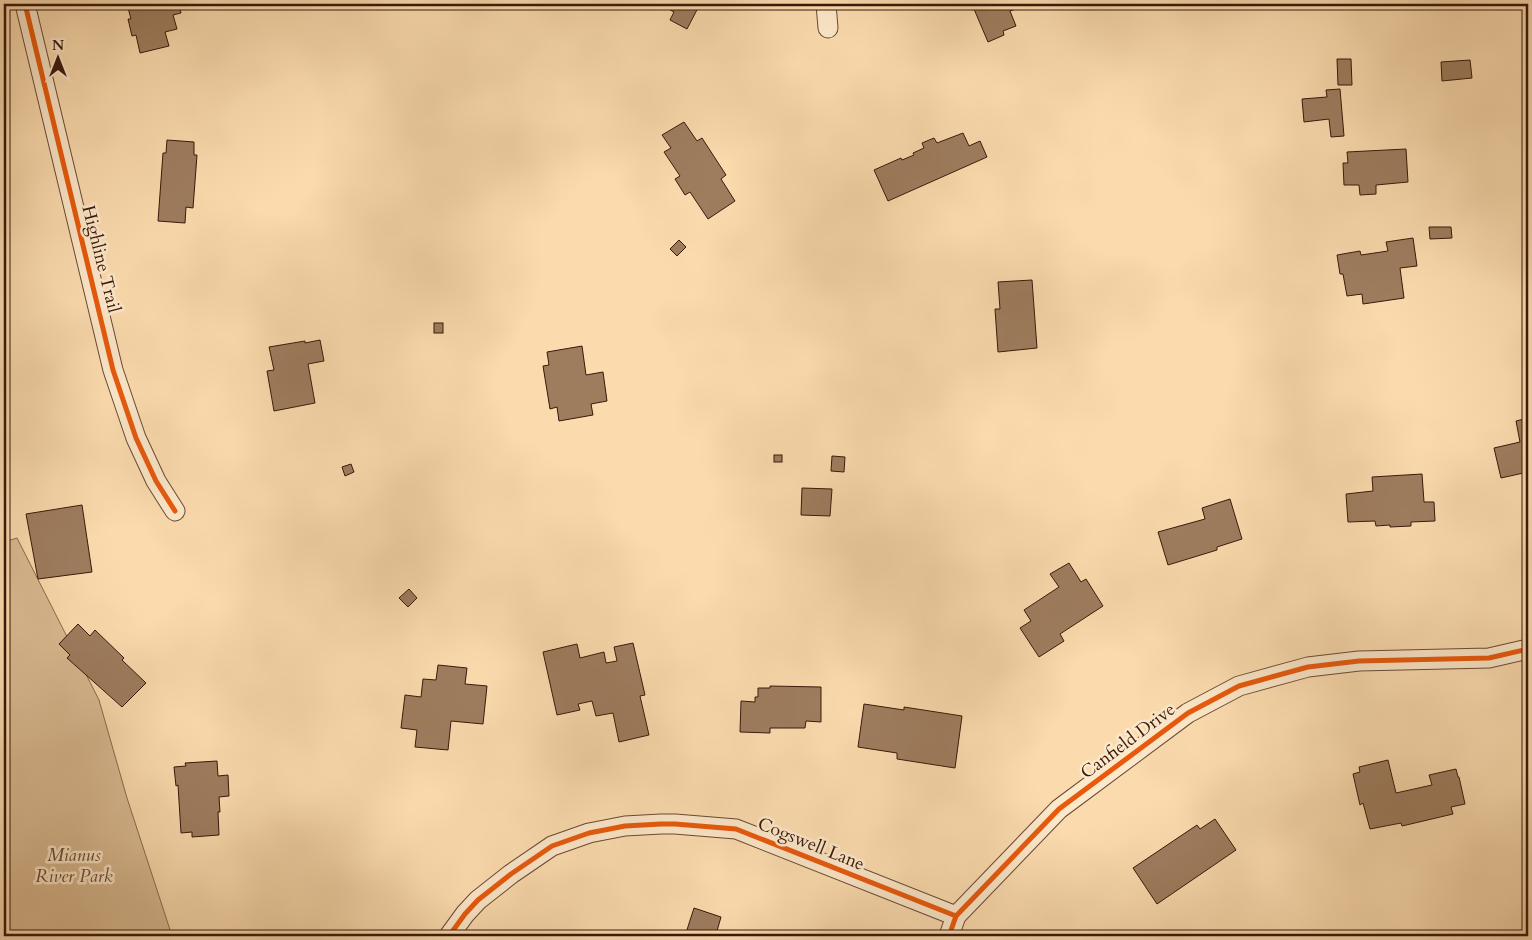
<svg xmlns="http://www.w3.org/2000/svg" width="1532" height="940" font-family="Cardo,serif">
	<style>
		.green { fill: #daba92; stroke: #8a694e }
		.building { fill: #9e7d5f; stroke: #39180a }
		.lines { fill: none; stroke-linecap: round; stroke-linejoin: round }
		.minor-casing { stroke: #6a4933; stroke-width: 21 }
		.minor { stroke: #fce8ca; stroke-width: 19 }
		.cycleway-casing { stroke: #fce8ca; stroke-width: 8 }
		.cycleway { stroke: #e8590c; stroke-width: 5 }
		.labels { text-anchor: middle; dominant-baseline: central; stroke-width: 5; stroke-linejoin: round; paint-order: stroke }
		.street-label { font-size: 18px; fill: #39180a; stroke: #fce8ca }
		.park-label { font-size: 18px; font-style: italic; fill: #694933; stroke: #fce8ca }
	</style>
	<rect width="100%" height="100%" fill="#fbdbae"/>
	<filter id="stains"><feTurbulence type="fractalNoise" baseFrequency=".004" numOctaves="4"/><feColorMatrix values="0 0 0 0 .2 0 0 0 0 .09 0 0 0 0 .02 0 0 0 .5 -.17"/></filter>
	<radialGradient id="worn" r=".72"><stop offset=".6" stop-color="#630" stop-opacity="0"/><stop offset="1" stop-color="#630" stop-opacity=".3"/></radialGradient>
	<g class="green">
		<path d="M17 538 99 700 127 798 172 936H4V542Z"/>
		<path d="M1528 932V936H1463Z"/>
	</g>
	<g class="building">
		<path d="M127 4H179L181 13 173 15 177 29 165 32 169 46 140 53 136 35 132 36 128 19H131Z"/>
		<path d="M662 4H700L687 29 670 20 674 12 661 5Z"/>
		<path d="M969 4H1016L1018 8 1010 11 1016 26 1003 31 1004 35 988 42 974 9 972 10Z"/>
		<path d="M1337 59H1351L1352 85H1338Z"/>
		<path d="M1470 60 1472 78 1442 81 1441 62Z"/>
		<path d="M1340 89 1344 136 1331 137 1329 119 1304 122 1302 99 1327 97 1326 90Z"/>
		<path d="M684 122 697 141 702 138 726 175 721 179 735 201 708 219 690 192 685 195 675 179 680 176 664 152 671 148 662 135Z"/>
		<path d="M963 133 969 146 980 141 987 157 888 201 874 170 901 158 902 160 914 155 913 153 924 148 922 143 934 138 937 143Z"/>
		<path d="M167 140 194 142V155H197L193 208 186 207 185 223 158 221 163 153H166Z"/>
		<path d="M1406 149 1408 182 1376 185V194L1360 195 1359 185H1344L1343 163H1348L1347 152Z"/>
		<path d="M1429 227H1451L1452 238 1430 239Z"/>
		<path d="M1413 238 1417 266 1400 268 1404 298 1363 304 1362 294 1347 296 1343 274H1340L1337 255 1360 251 1361 255 1388 251 1386 242Z"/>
		<path d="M679 240 686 247 677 256 670 249Z"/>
		<path d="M1032 280 1037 348 998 352 995 309H1000L998 282Z"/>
		<rect x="434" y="323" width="9" height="10"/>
		<path d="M320 340 324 361 308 364 315 403 274 411 267 371 274 370 269 347 305 341V343Z"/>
		<path d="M582 346 586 375 603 372 607 401 591 404 593 415 559 421 557 407 550 409 543 366 549 365 547 352Z"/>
		<path d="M1528 418V472L1501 478 1494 448 1520 442 1516 421Z"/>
		<rect x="774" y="455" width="8" height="7"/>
		<path d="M832 456 845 457 844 472 831 471Z"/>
		<path d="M351 464 354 472 345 476 342 467Z"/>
		<path d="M1422 474 1424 502H1434L1435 521 1411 522V526L1390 527V525L1376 526 1375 521 1348 522 1346 494 1373 491 1372 477Z"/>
		<path d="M802 488 832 489 830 516 801 515Z"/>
		<path d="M1230 499 1242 539 1217 547V550L1168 565 1158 532 1205 519 1202 508Z"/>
		<path d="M82 505 92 572 38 579 26 514Z"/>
		<path d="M1069 563 1081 582 1086 579 1103 606 1060 634 1064 641 1039 657 1020 628 1031 621 1024 610 1059 587 1050 574Z"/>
		<path d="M409 589 417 598 408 607 399 598Z"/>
		<path d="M78 624 90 636 95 630 124 658 122 660 146 683 122 707 67 658 70 655 59 644Z"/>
		<path d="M633 643 645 695 640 696 649 735 619 742 613 713 596 716 592 701 578 704 580 710 557 715 543 652 577 644 580 658 604 652 606 663 617 661 614 647Z"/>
		<path d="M438 665 467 668 465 684 487 686 483 724 451 721 448 750 415 747 417 730 401 728 405 695 421 697 423 679 436 680Z"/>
		<path d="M770 686 821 687V722L806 721 805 728H770V733L740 732 741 701 755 702V697H758V688H770Z"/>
		<path d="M864 704 904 710V707L962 716 955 768 897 759V753L858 747Z"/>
		<path d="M1388 760 1396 793 1432 785 1429 775 1456 769 1458 777H1459L1465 804 1451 807 1453 814 1402 826 1401 823 1370 829 1363 803 1360 805 1353 774 1360 772 1359 767Z"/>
		<path d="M217 761 218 776 228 775 229 796 219 797 220 812H218L219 835 192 837V832L181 833 178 785 176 786 174 767 186 766 185 763Z"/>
		<path d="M1215 819 1236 850 1157 904 1133 868 1197 825 1200 829Z"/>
		<path d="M694 908 721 917 717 931 732 936H685Z"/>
		<path d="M245 933V936H215V935Z"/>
	</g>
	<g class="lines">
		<g class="minor-casing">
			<g id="minor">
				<path d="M25 4 113 370 136 438 156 481 175 511"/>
				<path d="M826 4 828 28"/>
				<path d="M449 936 465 914 478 900 511 874 552 846 589 833 625 826 661 824H675L736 829 956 916"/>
				<path d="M949 936 956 916 1059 809 1188 713 1239 686 1308 667 1359 661 1489 658 1528 649"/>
			</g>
		</g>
		<use href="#minor" class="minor"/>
		<g class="cycleway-casing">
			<g id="cycleway">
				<path d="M25 4 113 370 136 438 156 481 175 511"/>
				<path d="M449 936 465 914 478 900 511 874 552 846 589 833 625 826 661 824H675L736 829 956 916"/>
				<path d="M949 936 956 916 1059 809 1188 713 1239 686 1308 667 1359 661 1489 658 1528 649"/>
			</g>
		</g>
		<use href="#cycleway" class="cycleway"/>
	</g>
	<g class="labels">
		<g class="street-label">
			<text transform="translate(101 259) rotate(76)">Highline Trail</text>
			<text transform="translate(1128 741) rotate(-37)">Canfield Drive</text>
			<text transform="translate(811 844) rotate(22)">Cogswell Lane</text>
		</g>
		<g class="park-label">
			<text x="74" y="855">Mianus<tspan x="74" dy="21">River Park</tspan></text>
		</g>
	</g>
	<rect width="1532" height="940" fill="none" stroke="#fbdbae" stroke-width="20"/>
	<rect x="5" y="5" width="1522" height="930" fill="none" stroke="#39180a" stroke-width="2.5"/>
	<rect x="10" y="10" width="1512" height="920" fill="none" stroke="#39180a"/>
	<g transform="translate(58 58)" stroke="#fce8ca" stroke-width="4" paint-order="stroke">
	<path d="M0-4L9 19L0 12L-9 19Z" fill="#39180a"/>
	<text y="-8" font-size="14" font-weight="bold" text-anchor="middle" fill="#39180a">N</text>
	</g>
	<rect width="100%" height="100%" filter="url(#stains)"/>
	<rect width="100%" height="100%" fill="url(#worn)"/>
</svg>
